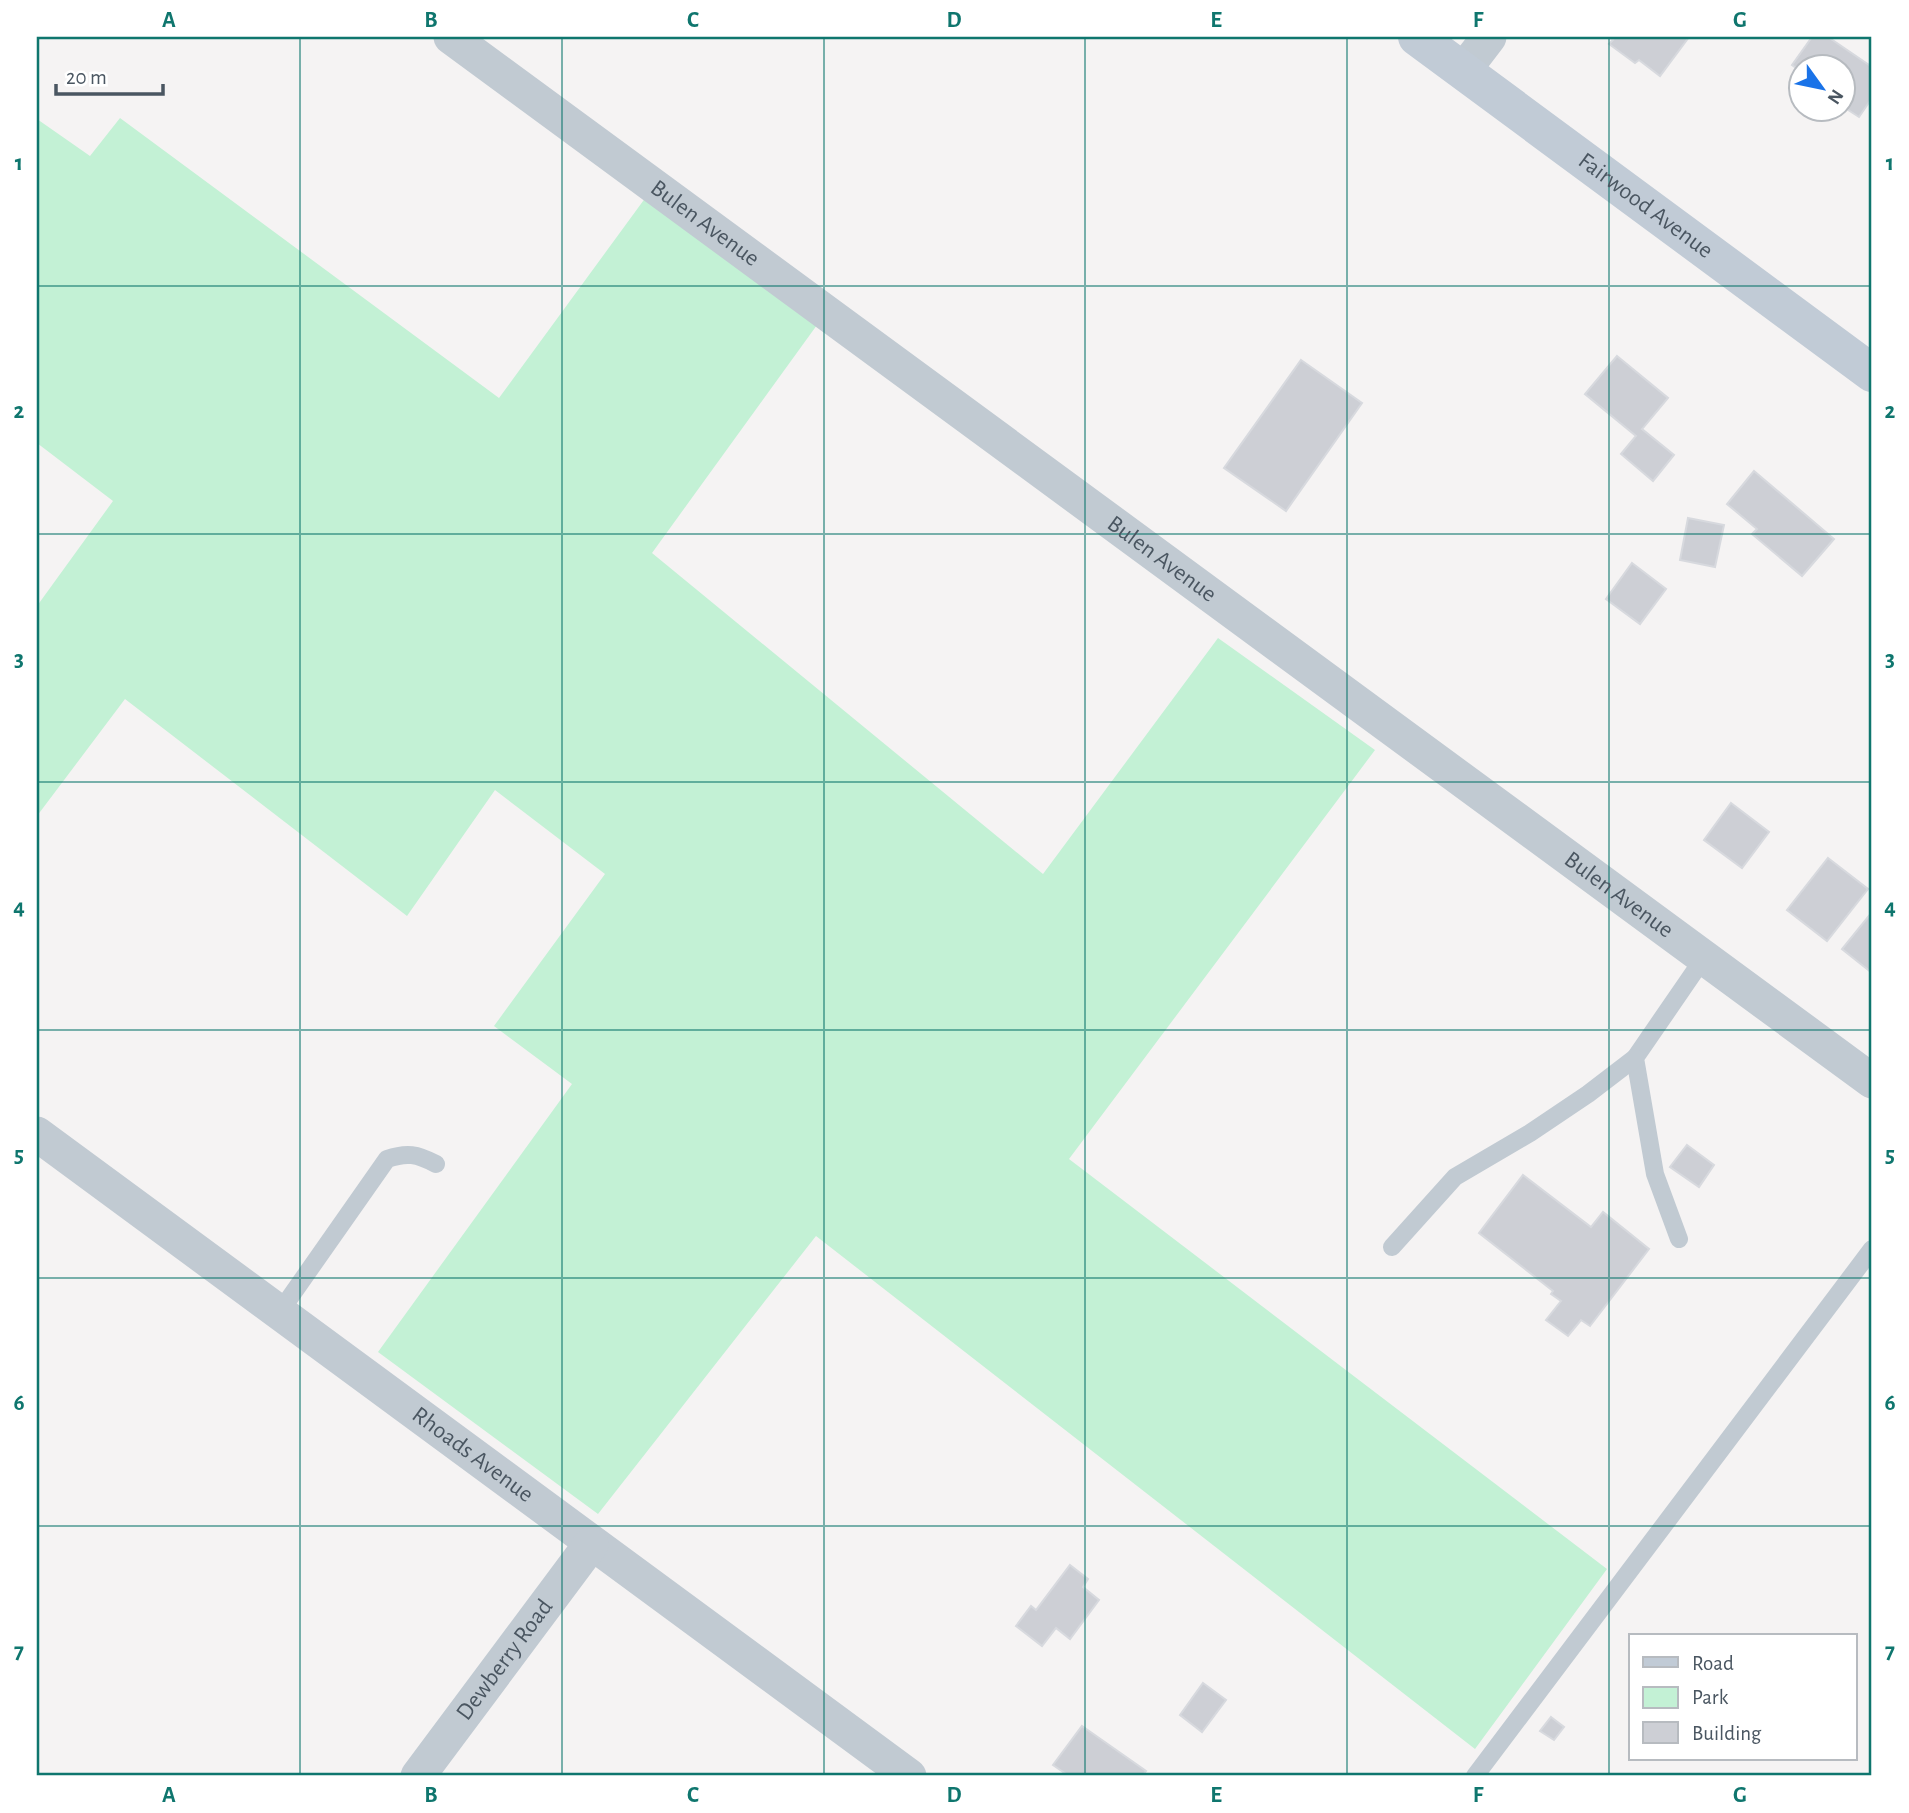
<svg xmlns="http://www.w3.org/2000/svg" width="1909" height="1813" font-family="'Alegreya Sans',sans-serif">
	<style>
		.green { fill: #c3f1d5 }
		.building { fill: #cdcfd5; stroke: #d7d9de; stroke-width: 2 }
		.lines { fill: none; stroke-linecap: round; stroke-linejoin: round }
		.lane { stroke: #c1cad2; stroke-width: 18 }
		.street { stroke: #c1cad2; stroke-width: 35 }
		.secondary { stroke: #c1cbd6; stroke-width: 38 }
		.grid { fill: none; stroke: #0f766e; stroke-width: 2; stroke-opacity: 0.55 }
		.labels { text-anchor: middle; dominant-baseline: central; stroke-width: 5; stroke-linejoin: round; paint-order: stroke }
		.street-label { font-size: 24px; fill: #4a5661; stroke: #fff }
		.neatline { fill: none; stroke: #0f766e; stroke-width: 2.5 }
		.grid-label { font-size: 23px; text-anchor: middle; font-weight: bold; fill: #0f766e }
	</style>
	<rect width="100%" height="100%" fill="#f5f3f3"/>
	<path class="green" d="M120 118 499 398 646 197 817 325 652 553 1043 874 1218 638 1375 750 1069 1159 1607 1569 1475 1749 816 1236 598 1514 378 1352 572 1084 494 1026 605 874 495 790 407 916 125 699 37 816V606L113 501 37 443V119L90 156Z"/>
	<g class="building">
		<path d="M1608 37H1689L1660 76 1639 60 1635 63 1609 44 1613 40Z"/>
		<path d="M1812 37H1828L1872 67V98L1859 117 1842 106V66H1800V71L1792 65Z"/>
		<path d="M1617 356 1668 398 1642 429 1674 455 1653 481 1621 454 1636 436 1585 394Z"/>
		<path d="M1301 360 1362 403 1286 511 1224 468Z"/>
		<path d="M1754 471 1834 539 1802 576 1752 534 1757 529 1727 504Z"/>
		<path d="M1688 518 1724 525 1715 567 1680 560Z"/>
		<path d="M1632 563 1666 589 1640 624 1606 599Z"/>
		<path d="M1731 803 1769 832 1742 868 1704 840Z"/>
		<path d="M1828 858 1868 889 1827 941 1787 910Z"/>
		<path d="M1872 912V973L1842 949Z"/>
		<path d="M1687 1145 1714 1165 1699 1187 1670 1167Z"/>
		<path d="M1523 1175 1591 1227 1603 1212 1649 1249 1590 1326 1581 1320 1568 1336 1546 1320 1561 1301 1551 1294 1553 1291 1479 1233Z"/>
		<path d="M1070 1565 1088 1579 1083 1587 1099 1600 1070 1639 1056 1628 1042 1646 1016 1626 1031 1606 1036 1610Z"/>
		<path d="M1203 1683 1226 1700 1202 1732 1180 1715Z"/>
		<path d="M1551 1717 1564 1727 1554 1740 1540 1731Z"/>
		<path d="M1082 1726 1146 1771 1142 1776H1069L1053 1765Z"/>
	</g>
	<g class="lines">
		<g class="lane">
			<path d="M1679 1239 1655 1174 1635 1058 1703 959"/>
			<path d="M1392 1247 1455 1177 1530 1133 1588 1094 1635 1058"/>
			<path d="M279 1313 387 1159C407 1152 417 1154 436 1164"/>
			<path d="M1475 1776 1872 1249"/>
		</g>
		<g class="street">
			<path id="s1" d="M451 37 1872 1081"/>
			<path d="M1463 71 1489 37"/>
			<path id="s2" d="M37 1134 909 1776"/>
			<path id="s3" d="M418 1776 591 1544"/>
		</g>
		<path class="secondary" id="s4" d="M1417 37 1872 373"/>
	</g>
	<path class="grid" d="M300 37V1776M562 37V1776M824 37V1776M1085 37V1776M1347 37V1776M1609 37V1776M37 286H1872M37 534H1872M37 782H1872M37 1030H1872M37 1278H1872M37 1526H1872"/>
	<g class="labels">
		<g class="street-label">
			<text stroke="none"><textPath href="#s4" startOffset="284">Fairwood Avenue</textPath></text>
			<text stroke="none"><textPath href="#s1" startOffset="315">Bulen Avenue</textPath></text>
			<text stroke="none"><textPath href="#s1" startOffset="882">Bulen Avenue</textPath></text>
			<text stroke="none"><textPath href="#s1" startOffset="1449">Bulen Avenue</textPath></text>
			<text stroke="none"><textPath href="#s2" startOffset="541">Rhoads Avenue</textPath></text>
			<text stroke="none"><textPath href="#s3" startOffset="145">Dewberry Road</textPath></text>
		</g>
	</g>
	<rect width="1909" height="1813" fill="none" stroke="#ffffff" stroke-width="77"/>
	<rect x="1629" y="1634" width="228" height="126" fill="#ffffff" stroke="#b7bbc0" stroke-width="2"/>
	<rect x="1643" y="1657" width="35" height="10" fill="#c1cbd6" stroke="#b7bbc0" stroke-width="2"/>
	<text x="1692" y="1670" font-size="21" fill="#4a5661">Road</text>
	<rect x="1643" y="1687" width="35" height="21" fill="#c3f1d5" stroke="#b7bbc0" stroke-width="2"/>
	<text x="1692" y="1704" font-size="21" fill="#4a5661">Park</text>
	<rect x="1643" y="1722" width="35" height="21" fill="#cdcfd5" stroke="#b7bbc0" stroke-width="2"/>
	<text x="1692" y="1740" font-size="21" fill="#4a5661">Building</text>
	<g transform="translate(1822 88) rotate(123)"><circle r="33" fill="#ffffff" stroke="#b7bbc0" stroke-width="2"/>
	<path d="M0-5L12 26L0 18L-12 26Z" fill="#1a73e8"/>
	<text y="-10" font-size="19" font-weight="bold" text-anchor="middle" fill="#4a5661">N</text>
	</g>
	<path d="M56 84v10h107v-10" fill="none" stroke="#4a5661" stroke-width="3.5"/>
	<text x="66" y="84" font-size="21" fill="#4a5661" stroke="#ffffff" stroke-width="5" paint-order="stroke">20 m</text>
	<rect x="38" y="38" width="1832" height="1736" class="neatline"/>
	<g class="grid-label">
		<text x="169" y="27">A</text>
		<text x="431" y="27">B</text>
		<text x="693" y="27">C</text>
		<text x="954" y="27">D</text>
		<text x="1216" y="27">E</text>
		<text x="1478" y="27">F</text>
		<text x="1740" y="27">G</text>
		<text x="19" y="170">1</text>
		<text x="1890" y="170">1</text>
		<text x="19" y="418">2</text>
		<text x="1890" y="418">2</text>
		<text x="19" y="666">3</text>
		<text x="1890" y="666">3</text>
		<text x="19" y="914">4</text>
		<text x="1890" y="914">4</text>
		<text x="19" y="1162">5</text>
		<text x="1890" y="1162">5</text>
		<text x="19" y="1410">6</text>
		<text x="1890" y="1410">6</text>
		<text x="19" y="1658">7</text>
		<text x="1890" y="1658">7</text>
		<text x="169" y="1802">A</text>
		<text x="431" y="1802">B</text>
		<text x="693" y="1802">C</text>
		<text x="954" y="1802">D</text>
		<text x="1216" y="1802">E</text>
		<text x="1478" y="1802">F</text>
		<text x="1740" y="1802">G</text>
	</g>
</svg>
